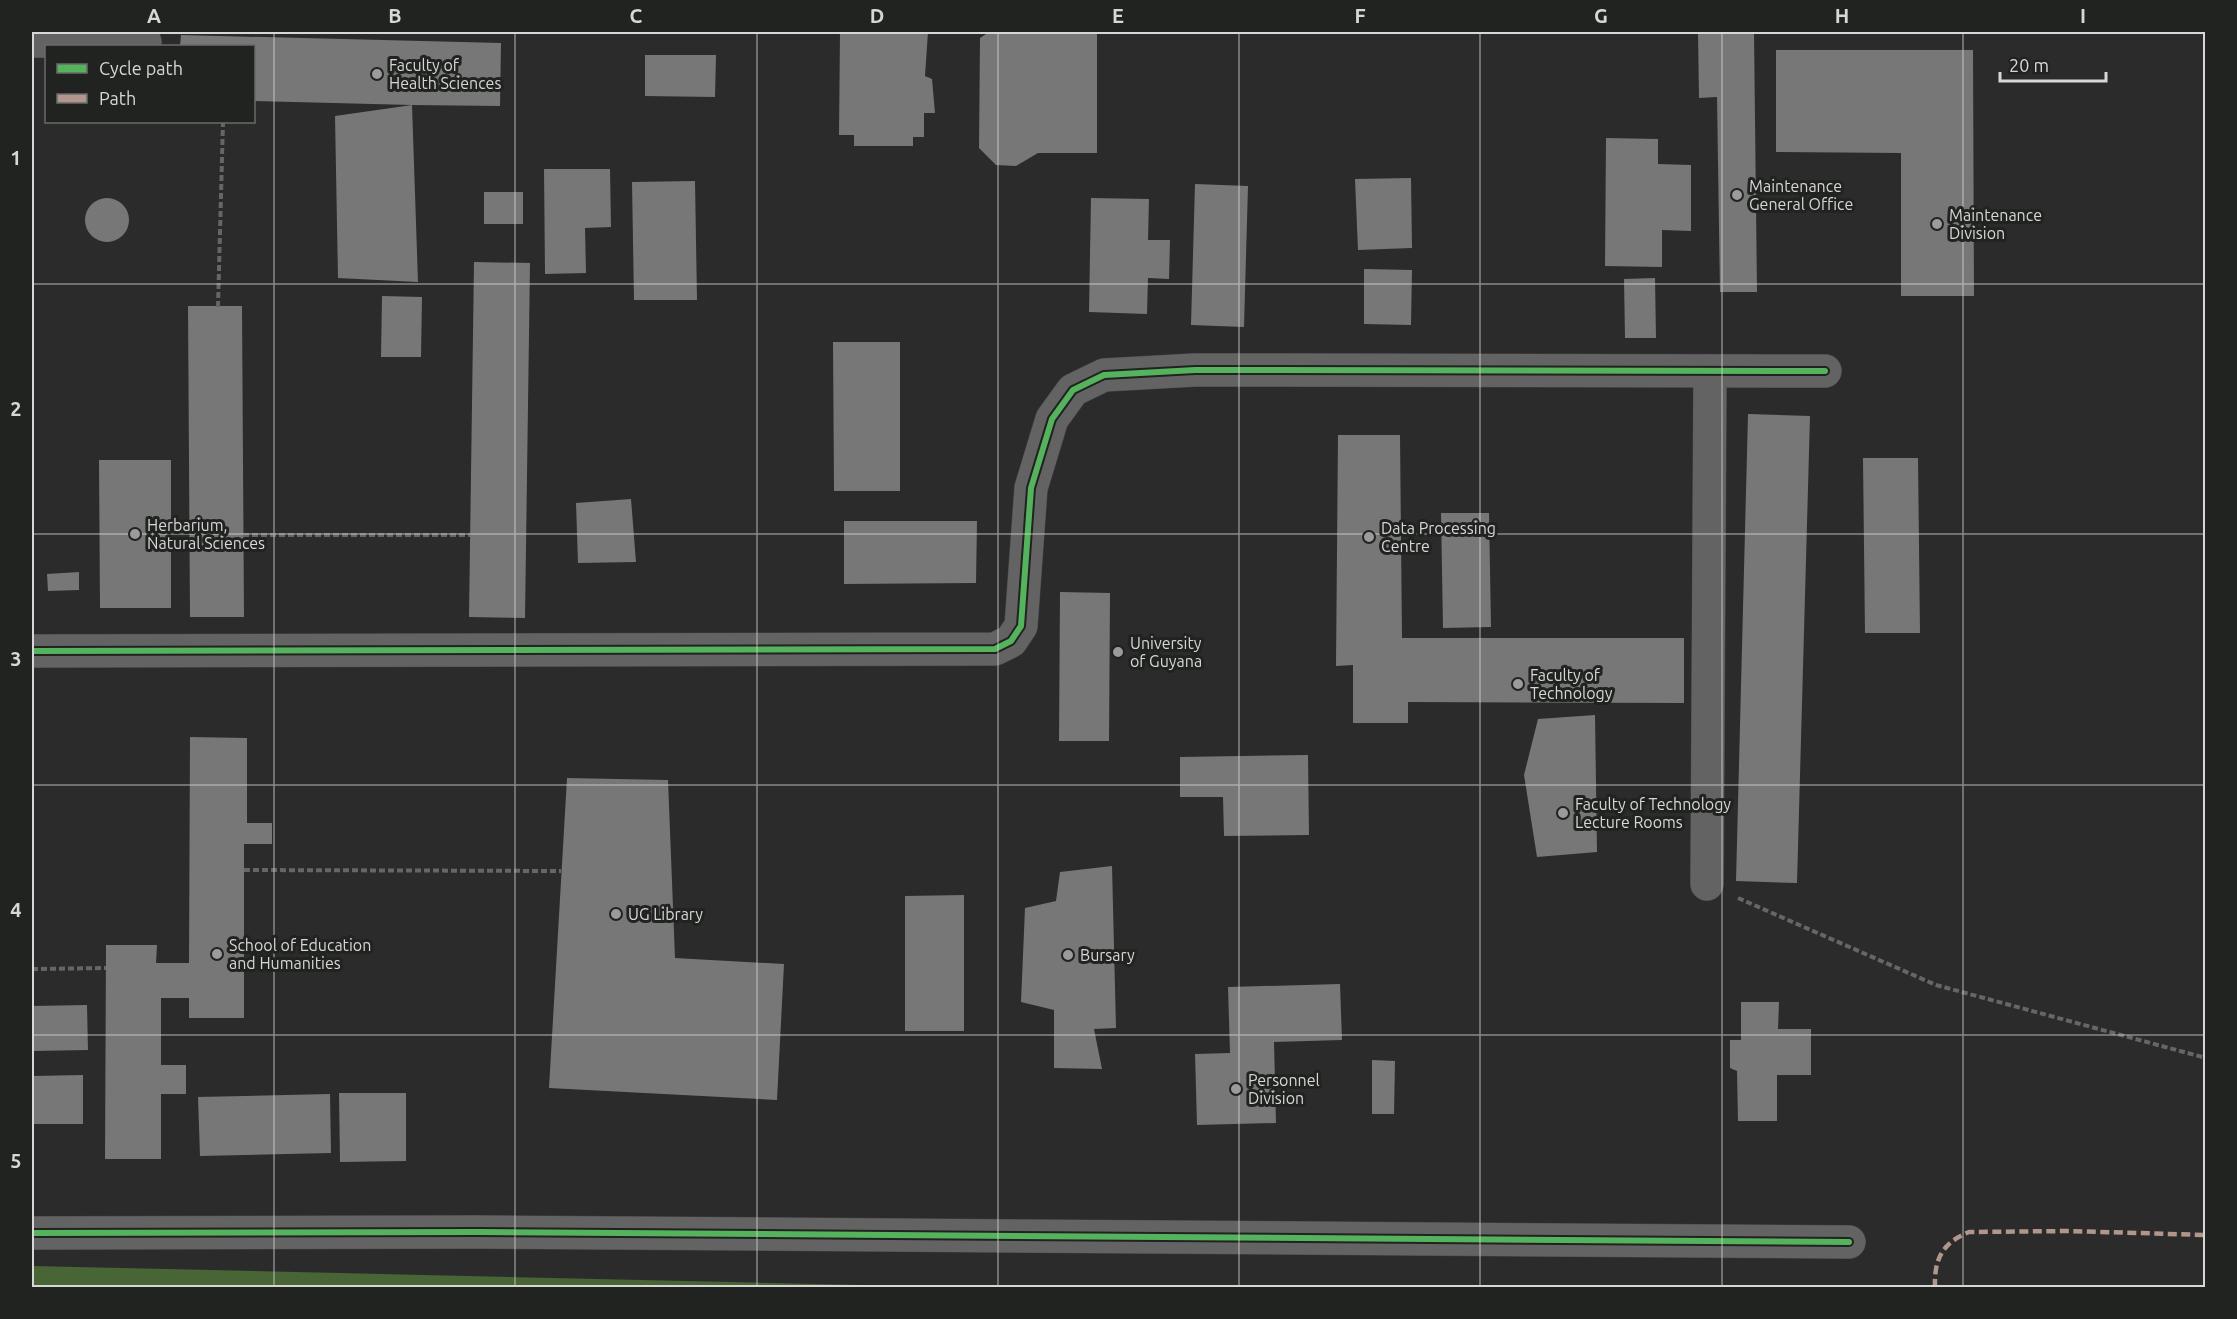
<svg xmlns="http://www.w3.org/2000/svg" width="2237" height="1319" font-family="Ubuntu,sans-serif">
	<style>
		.forest { fill: #476535 }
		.building { fill: #767776 }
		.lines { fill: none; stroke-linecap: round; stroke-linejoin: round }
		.minor-casing { stroke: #464746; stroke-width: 34 }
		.path { stroke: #666; stroke-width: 4; stroke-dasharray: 6 3; stroke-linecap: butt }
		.minor { stroke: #636363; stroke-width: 33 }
		.quiet { stroke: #b2968c; stroke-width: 4.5; stroke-dasharray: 9 4.5; stroke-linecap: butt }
		.cycleway-casing { stroke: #212320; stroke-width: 10 }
		.cycleway { stroke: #56b35d; stroke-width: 6 }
		.grid { fill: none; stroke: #d6d7d6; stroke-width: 1.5; stroke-opacity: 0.55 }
		.poi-dot { fill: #9a9b9a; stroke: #212320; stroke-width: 2 }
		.labels { text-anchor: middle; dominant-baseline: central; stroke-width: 6; stroke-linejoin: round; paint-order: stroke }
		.poi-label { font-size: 16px; fill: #d6d7d6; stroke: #212320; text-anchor: start }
		.neatline { fill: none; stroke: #d6d7d6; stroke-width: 2 }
		.grid-label { font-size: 20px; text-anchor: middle; font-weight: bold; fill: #d6d7d6 }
	</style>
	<rect width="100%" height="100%" fill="#2b2b2b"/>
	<path class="forest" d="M32 1266 950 1287 32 1288Z"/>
	<g class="building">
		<path d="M840 32H928L925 76 932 79 935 113H924V137H913V146H854V135H839Z"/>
		<path d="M989 32H1097V153H1038L1016 166 996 165 979 148 980 38Z"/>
		<path d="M1698 32H1754L1757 292H1720L1717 97 1699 98Z"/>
		<path d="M181 35 501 43 500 106 412 105 418 282 338 278 335 116 412 105 254 101V46H180Z"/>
		<path d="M1776 50H1973L1974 296H1901V153L1776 152Z"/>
		<path d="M645 55H716L715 97 645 96Z"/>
		<path d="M1606 138 1658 139V164L1691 165V231L1662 230V267L1605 266Z"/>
		<path d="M544 169H610L611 227 585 228 586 273 545 274Z"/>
		<path d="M1411 178 1412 248 1358 250 1355 179Z"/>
		<path d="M695 181 697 300H634L632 182Z"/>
		<path d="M1195 184 1248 186 1244 327 1191 325Z"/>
		<rect x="484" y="192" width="39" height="32"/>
		<path d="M1091 198 1149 199 1148 240H1170L1169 279 1148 278 1147 314 1089 312Z"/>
		<circle cx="107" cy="220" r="22"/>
		<path d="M474 262 530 263 525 618 469 617Z"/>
		<path d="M1364 269 1412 270 1411 325 1364 324Z"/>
		<path d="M1655 278 1656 338H1625L1624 279Z"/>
		<path d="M382 296 422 297 421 357H381Z"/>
		<path d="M188 306H242L244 617H190Z"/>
		<path d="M833 342H900V491H834Z"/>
		<path d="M1748 414 1810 416 1797 883 1736 881Z"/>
		<path d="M1338 435H1400L1402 638H1684V703L1408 702V723H1353V665L1336 666Z"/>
		<path d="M1863 458H1918L1920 633H1865Z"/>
		<path d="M99 460H171V608H100Z"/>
		<path d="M631 499 636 562 578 563 576 503Z"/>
		<path d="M1441 513H1489L1491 627 1443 628Z"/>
		<path d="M844 521H977L976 583 844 584Z"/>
		<path d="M79 572V590L48 591 47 574Z"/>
		<path d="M1060 592 1110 593 1109 741H1059Z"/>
		<path d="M1595 715 1597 852 1537 857 1524 775 1538 719Z"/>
		<path d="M190 737 247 738V823H272V844H244V1018H189V998H161V1065H186V1094H161V1159H105L106 945H157L156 963H189Z"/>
		<path d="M1308 755 1309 835 1224 836 1223 797H1180V757Z"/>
		<path d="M567 778 668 780 675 958 784 964 777 1100 549 1088Z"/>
		<path d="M1112 866 1116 1028 1094 1029 1102 1069 1054 1068V1010L1021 1002 1025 908 1056 901 1060 872Z"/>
		<path d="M964 895V1031H905V896Z"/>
		<path d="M1340 984 1342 1040 1274 1042 1276 1123 1197 1125 1195 1054 1230 1053 1228 987Z"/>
		<path d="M1741 1002H1779L1778 1029H1811V1075H1777V1121H1738L1737 1071 1730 1068V1040H1741Z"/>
		<path d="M87 1005 88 1050 32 1051V1006Z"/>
		<path d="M1372 1060 1395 1061 1394 1114H1372Z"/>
		<path d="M83 1075V1124H32V1076Z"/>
		<path d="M339 1093H406V1161L340 1162Z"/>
		<path d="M330 1094 331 1153 200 1156 198 1097Z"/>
	</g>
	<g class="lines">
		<g class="minor-casing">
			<g id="minor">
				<path d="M32 41 145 42"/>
				<path d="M32 651 995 649 1011 641 1021 626 1031 488 1052 419 1073 390 1104 375 1195 370 1825 371"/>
				<path d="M1707 884 1710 371"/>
				<path d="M32 1233 479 1232 1849 1242"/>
			</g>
		</g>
		<g class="path">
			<path d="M218 307 223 122"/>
			<path d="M243 535H470"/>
			<path d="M244 870 561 871"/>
			<path d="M1738 898 1936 985 2206 1058"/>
			<path d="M32 969 106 968"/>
		</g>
		<use href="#minor" class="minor"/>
		<path class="quiet" d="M1935 1288C1934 1259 1942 1243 1969 1232L2069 1231 2206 1235"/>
		<g class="cycleway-casing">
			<g id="cycleway">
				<path d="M32 651 995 649 1011 641 1021 626 1031 488 1052 419 1073 390 1104 375 1195 370 1825 371"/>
				<path d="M32 1233 479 1232 1849 1242"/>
			</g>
		</g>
		<use href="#cycleway" class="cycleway"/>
	</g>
	<path class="grid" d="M274 32V1288M515 32V1288M757 32V1288M998 32V1288M1239 32V1288M1480 32V1288M1722 32V1288M1963 32V1288M32 284H2206M32 534H2206M32 785H2206M32 1035H2206"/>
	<g class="poi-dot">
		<circle cx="377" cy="74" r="6"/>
		<circle cx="1737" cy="195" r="6"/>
		<circle cx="1937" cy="224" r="6"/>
		<circle cx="135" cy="534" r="6"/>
		<circle cx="1369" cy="537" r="6"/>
		<circle cx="1118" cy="652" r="6"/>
		<circle cx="1518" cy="684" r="6"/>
		<circle cx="1563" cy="813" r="6"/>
		<circle cx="616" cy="914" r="6"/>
		<circle cx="217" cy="954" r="6"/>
		<circle cx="1068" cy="955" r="6"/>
		<circle cx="1236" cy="1089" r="6"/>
	</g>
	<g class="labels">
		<g class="poi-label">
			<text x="389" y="65">Faculty of<tspan x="389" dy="18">Health Sciences</tspan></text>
			<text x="1749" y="186">Maintenance<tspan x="1749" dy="18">General Office</tspan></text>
			<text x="1949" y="215">Maintenance<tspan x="1949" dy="18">Division</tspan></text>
			<text x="147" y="525">Herbarium,<tspan x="147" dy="18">Natural Sciences</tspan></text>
			<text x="1381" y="528">Data Processing<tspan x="1381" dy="18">Centre</tspan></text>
			<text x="1130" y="643">University<tspan x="1130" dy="18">of Guyana</tspan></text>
			<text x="1530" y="675">Faculty of<tspan x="1530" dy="18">Technology</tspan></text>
			<text x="1575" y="804">Faculty of Technology<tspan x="1575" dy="18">Lecture Rooms</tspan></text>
			<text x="628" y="914">UG Library</text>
			<text x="229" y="945">School of Education<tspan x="229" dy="18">and Humanities</tspan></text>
			<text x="1080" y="955">Bursary</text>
			<text x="1248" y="1080">Personnel<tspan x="1248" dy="18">Division</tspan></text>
		</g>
	</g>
	<rect width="2237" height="1319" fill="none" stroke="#212320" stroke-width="66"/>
	<rect x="45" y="45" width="210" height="78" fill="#212320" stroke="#696b69" stroke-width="1.5"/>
	<rect x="57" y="64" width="30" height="9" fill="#56b35d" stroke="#696b69" stroke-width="1.5"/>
	<text x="99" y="75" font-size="18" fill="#d6d7d6">Cycle path</text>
	<rect x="57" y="94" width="30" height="9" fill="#b2968c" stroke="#696b69" stroke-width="1.5"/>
	<text x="99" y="105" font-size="18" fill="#d6d7d6">Path</text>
	<path d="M2000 72v9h106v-9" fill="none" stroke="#d6d7d6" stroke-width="3"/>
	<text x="2009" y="72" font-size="18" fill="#d6d7d6" stroke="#212320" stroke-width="4.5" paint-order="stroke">20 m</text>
	<rect x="33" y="33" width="2171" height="1253" class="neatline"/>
	<g class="grid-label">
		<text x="154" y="23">A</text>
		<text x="395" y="23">B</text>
		<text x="636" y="23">C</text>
		<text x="877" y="23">D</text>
		<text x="1118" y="23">E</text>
		<text x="1360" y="23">F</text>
		<text x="1601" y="23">G</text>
		<text x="1842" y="23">H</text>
		<text x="2083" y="23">I</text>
		<text x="16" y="165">1</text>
		<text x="16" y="416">2</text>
		<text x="16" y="666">3</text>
		<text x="16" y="917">4</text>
		<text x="16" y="1168">5</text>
	</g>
</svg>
